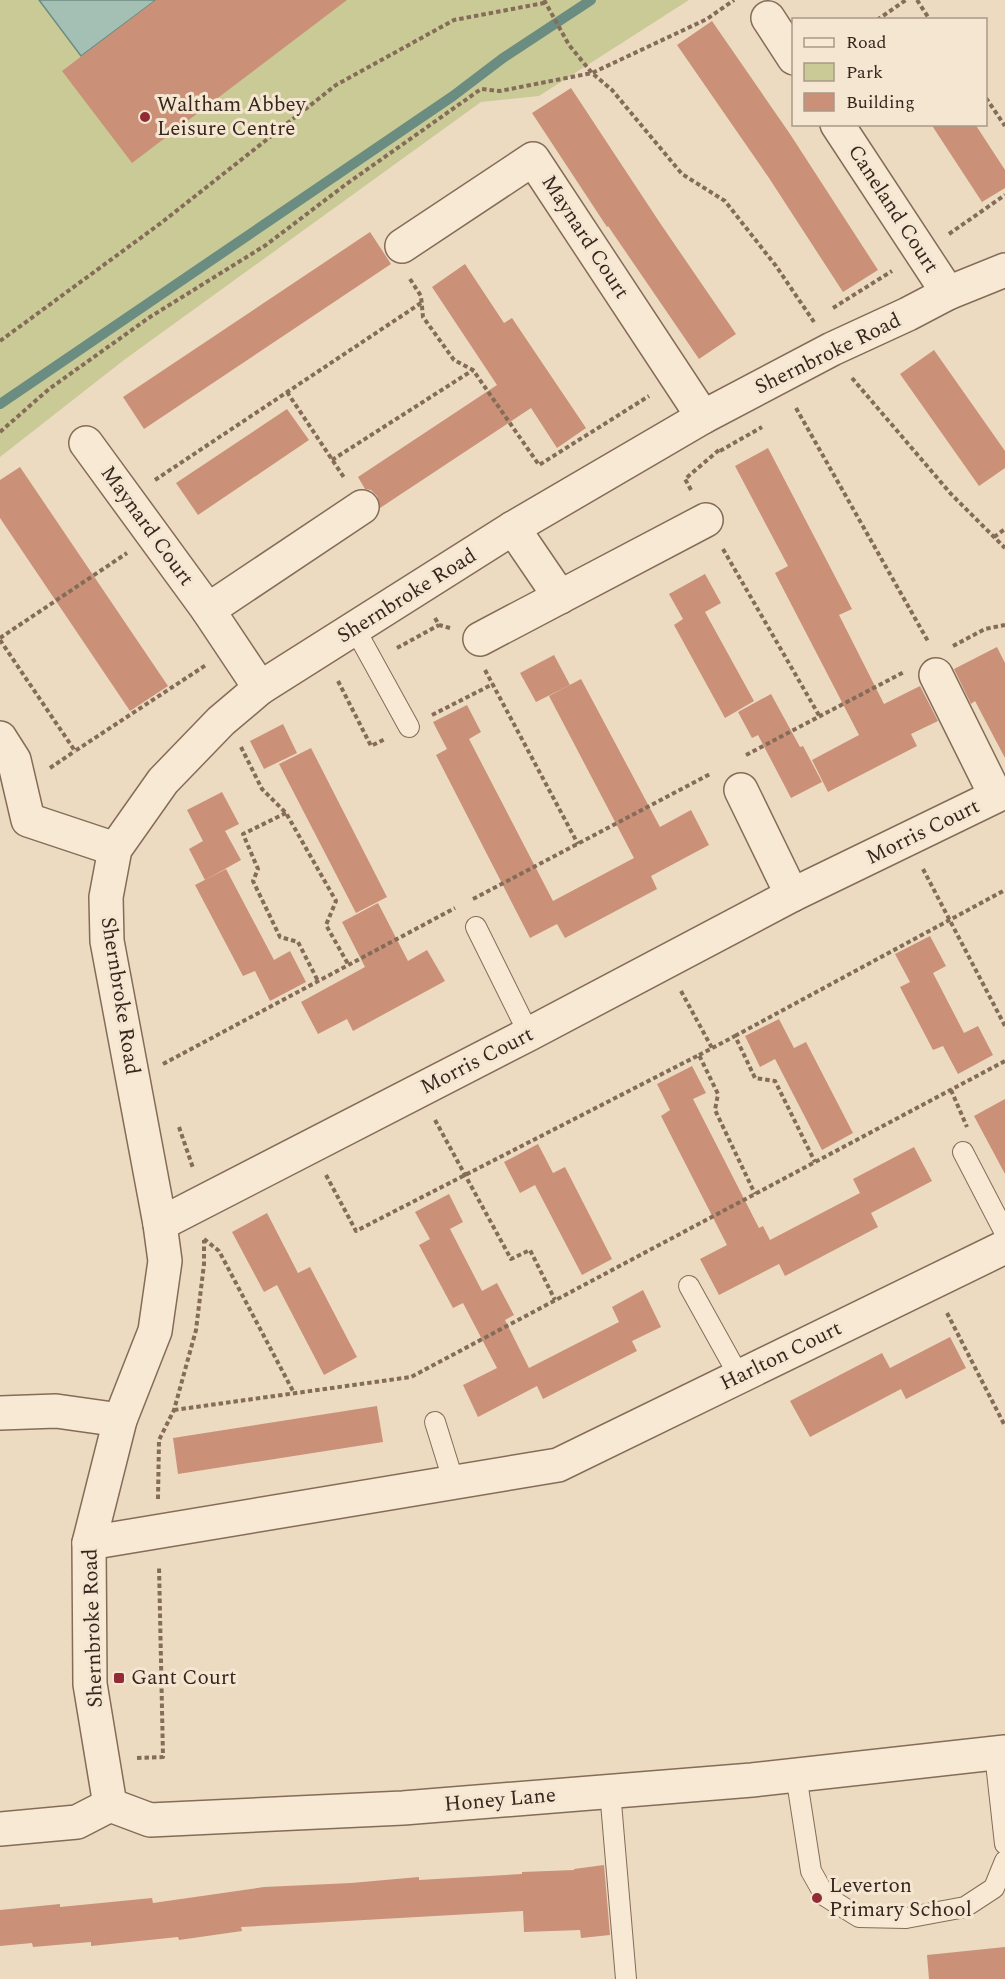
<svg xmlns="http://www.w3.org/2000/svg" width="1005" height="1979" font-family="Spectral,serif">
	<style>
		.green { fill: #caca96 }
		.water { fill: #a4bfb4; stroke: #6b8d81; stroke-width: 1.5 }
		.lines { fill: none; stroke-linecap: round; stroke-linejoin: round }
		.stream { stroke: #6b8d81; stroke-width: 10 }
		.building { fill: #ca9178 }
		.service-casing { stroke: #856c59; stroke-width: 22 }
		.minor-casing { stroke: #856c59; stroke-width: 36 }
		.tertiary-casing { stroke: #856c59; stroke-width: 36 }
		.path { stroke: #856c59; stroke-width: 4; stroke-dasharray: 4.5 3; stroke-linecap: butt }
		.service { stroke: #f8e9d4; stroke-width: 20 }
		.minor { stroke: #f8e9d4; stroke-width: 33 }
		.tertiary { stroke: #f8e9d4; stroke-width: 33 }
		.poi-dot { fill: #932b37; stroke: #f4e6d1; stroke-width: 2 }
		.labels { text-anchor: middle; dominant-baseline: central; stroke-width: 6; stroke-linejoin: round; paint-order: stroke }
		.poi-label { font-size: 21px; fill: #36261d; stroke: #f4e6d1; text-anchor: start }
		.street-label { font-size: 21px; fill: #36261d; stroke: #f4e6d1 }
	</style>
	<rect width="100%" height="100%" fill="#ecdbc1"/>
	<path class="green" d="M0 0H689L539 96 481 102 124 360 0 457Z"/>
	<path class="water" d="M39 0H156L81 56Z"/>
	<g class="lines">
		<path class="stream" d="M0 404 453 96 503 58 591 0"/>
	</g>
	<g class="building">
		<path d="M156 0H347L132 163 62 71Z"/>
		<path d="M712 21 790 134 878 270 843 292 769 178 677 45Z"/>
		<path d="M571 88 660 223 736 334 699 359 608 226 607 227 532 113Z"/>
		<path d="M931 124H975L1005 170V188L982 202Z"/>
		<path d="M370 232 391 264 144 429 123 397Z"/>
		<path d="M465 264 504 323 512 318 586 428 557 448 531 408 380 508 377 496 371 490 365 489 358 477 497 385 432 287Z"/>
		<path d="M934 350 1005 451V468L979 486 900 374Z"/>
		<path d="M287 409 309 440 198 515 176 483Z"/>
		<path d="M768 448 852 609 839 615 884 704 920 686 938 721 911 734 917 746 828 792 812 760 859 735 775 573 788 566 735 466Z"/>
		<path d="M20 467 168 686 130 711 0 518V480Z"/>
		<path d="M705 574 721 603 705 612 754 701 725 718 674 625 683 619 669 594Z"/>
		<path d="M997 647 1005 663V758L975 701 971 704 954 669Z"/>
		<path d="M554 655 570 685 536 702 520 673Z"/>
		<path d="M581 679 660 827 691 810 709 845 651 876 657 889 565 938 557 924 530 938 436 755 447 749 433 722 467 705 481 732 469 739 553 901 634 858 549 696Z"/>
		<path d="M771 694 800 747 803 746 822 782 791 798 758 735 752 738 738 712Z"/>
		<path d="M283 724 297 753 264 769 250 741Z"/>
		<path d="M311 748 387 897 356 913 279 764Z"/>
		<path d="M222 792 239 824 225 831 241 860 205 880 189 849 203 841 187 810Z"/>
		<path d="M226 869 274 960 290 951 306 982 270 1001 255 971 243 976 195 885Z"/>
		<path d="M378 903 408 961 427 950 445 981 353 1031 347 1019 318 1034 301 1002 365 967 342 922Z"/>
		<path d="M930 936 946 966 933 973 964 1033 978 1026 993 1055 958 1074 943 1046 933 1050 900 987 910 982 895 954Z"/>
		<path d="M779 1019 794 1048 806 1042 853 1133 822 1150 775 1059 760 1067 745 1036Z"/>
		<path d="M692 1066 706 1093 693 1099 759 1228 763 1226 770 1240 860 1193 853 1179 914 1147 932 1181 871 1213 878 1227 785 1276 779 1264 719 1295 700 1259 727 1245 661 1116 670 1110 657 1084Z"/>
		<path d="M1005 1099V1174L974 1116Z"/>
		<path d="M538 1144 553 1173 565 1167 612 1259 582 1275 535 1185 520 1193 504 1162Z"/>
		<path d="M449 1194 463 1222 450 1229 482 1291 497 1283 514 1315 505 1320 529 1368 619 1322 612 1307 643 1290 661 1327 632 1341 637 1351 543 1399 537 1386 478 1417 463 1385 497 1368 463 1303 453 1308 419 1245 430 1239 415 1212Z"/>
		<path d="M267 1213 298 1273 310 1267 357 1357 324 1375 277 1285 264 1292 232 1232Z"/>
		<path d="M950 1337 966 1368 906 1399 901 1389 810 1437 790 1401 882 1353 890 1368Z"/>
		<path d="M377 1406 383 1442 178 1474 173 1438Z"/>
		<path d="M604 1865 610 1935 581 1938 580 1930 524 1932 523 1911 241 1927 242 1931 179 1940 178 1937 91 1946V1942L33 1947 32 1943 0 1946V1910L60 1904V1907L152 1898 153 1903 264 1887 351 1883 419 1877V1880L522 1874V1872L574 1870V1869Z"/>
		<path d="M1005 1947V1979H929L927 1955Z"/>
	</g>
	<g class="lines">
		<g class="service-casing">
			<g id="service">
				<path d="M355 629 409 727"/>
				<path d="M476 927 529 1034"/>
				<path d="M963 1152 1005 1233"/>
				<path d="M689 1286 739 1376"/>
				<path d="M435 1422 454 1483"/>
				<path d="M995 1754 1005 1844"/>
				<path d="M796 1775 811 1871 825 1896 859 1917 906 1918 965 1907 994 1888 1005 1861"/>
				<path d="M610 1791 626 1979"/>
			</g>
		</g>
		<g class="minor-casing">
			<g id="minor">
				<path d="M768 18 794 58"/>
				<path d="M837 124 948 293"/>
				<path d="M402 246 533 159 703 417"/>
				<path d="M86 443 208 610 260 688"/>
				<path d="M513 528 560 597"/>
				<path d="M208 610 362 507"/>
				<path d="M480 639 706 520"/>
				<path d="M0 738 14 760 28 820 115 849"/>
				<path d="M792 895 996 796 936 675"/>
				<path d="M160 1224 529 1034 792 895 741 790"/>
				<path d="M0 1413 56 1411 120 1420"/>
				<path d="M89 1543 558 1465 1005 1247"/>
				<path d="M110 1805 90 1684 89 1543 120 1420 155 1331 165 1261 160 1224 107 941 106 897 115 849 163 781 221 721 260 688 513 528 703 417 832 349 908 314 948 293 1005 270"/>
			</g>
		</g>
		<g class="tertiary-casing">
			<path id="tertiary" d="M0 1829 77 1822 110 1805 150 1820 403 1808 752 1780 1005 1752"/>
		</g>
		<g class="path">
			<path d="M544 0 569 45 592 73 612 90 682 174 725 201 776 266 814 322"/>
			<path d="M917 0 930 20"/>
			<path d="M877 20 906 0"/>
			<path d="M986 98 1005 126"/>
			<path d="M949 234 1005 195"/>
			<path d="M410 279 421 296 423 317 454 360 473 370 539 465 649 396"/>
			<path d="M833 308 892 271"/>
			<path d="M0 341 161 223 336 85 454 20 544 3"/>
			<path d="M852 378 951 494 1005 548"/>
			<path d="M287 392 345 479"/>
			<path d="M796 408 929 643"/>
			<path d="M0 432 49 389 150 317 266 245 345 185 481 89 500 91 592 73 707 19 734 0"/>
			<path d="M720 451 762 427"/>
			<path d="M332 460 473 370"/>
			<path d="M155 480 421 303"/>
			<path d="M691 490 685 479 719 450"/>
			<path d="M994 537 1005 529"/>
			<path d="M723 549 820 717"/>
			<path d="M435 618 439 625 450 628"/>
			<path d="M0 638 127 553"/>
			<path d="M0 640 75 751 206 665"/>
			<path d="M953 646 985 629 1005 625"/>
			<path d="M397 648 439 625"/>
			<path d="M485 670 578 844"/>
			<path d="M338 681 371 746 385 739"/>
			<path d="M432 715 493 684"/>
			<path d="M241 747 262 789 286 813 336 901 326 925 348 964"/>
			<path d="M746 755 904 672"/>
			<path d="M50 768 75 751"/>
			<path d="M286 813 243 834 258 869 253 881 280 937 298 942 318 981"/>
			<path d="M923 869 1005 1026"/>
			<path d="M473 899 710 774"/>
			<path d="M681 991 712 1048"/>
			<path d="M735 1036 1005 890"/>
			<path d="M699 1055 735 1036 755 1078 775 1081 815 1162"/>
			<path d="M163 1064 455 908"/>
			<path d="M951 1090 967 1127"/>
			<path d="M435 1120 511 1259 530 1250 555 1300"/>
			<path d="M179 1127 193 1168"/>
			<path d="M326 1175 356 1231 699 1055 718 1094 715 1110 755 1194"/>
			<path d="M204 1239 219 1251 294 1393"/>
			<path d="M947 1313 1005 1426"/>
			<path d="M174 1410 411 1377 1005 1061"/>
			<path d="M158 1499 159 1440 174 1410 196 1330 204 1264V1240"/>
			<path d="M137 1758 163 1757 159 1566"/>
		</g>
		<use href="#service" class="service"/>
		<use href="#minor" class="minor"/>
		<use href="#tertiary" class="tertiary"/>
	</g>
	<g class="poi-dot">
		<circle cx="145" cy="117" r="6"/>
		<rect x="113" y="1672" width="12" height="12" rx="3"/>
		<circle cx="817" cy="1898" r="6"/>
	</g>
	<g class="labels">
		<g class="poi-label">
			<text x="157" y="105">Waltham Abbey<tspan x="157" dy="24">Leisure Centre</tspan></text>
			<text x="131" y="1678">Gant Court</text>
			<text x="829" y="1886">Leverton<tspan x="829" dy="24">Primary School</tspan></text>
		</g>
		<g class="street-label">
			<text transform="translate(893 209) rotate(57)">Caneland Court</text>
			<text transform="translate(585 237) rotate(57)">Maynard Court</text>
			<text transform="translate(828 354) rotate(-26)">Shernbroke Road</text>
			<text transform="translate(147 526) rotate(54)">Maynard Court</text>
			<text transform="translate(407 596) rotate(-32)">Shernbroke Road</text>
			<text transform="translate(923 832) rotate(-26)">Morris Court</text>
			<text transform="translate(120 996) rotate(81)">Shernbroke Road</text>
			<text transform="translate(477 1061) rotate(-27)">Morris Court</text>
			<text transform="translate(781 1356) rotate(-26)">Harlton Court</text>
			<text transform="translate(93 1628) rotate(-92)">Shernbroke Road</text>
			<text transform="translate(500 1800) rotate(-5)">Honey Lane</text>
		</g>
	</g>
	<rect x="792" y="18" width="195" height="108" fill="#f4e6d1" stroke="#a89989" stroke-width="1.5"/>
	<rect x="804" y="38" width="30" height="9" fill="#f8e9d4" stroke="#a89989" stroke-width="1.5"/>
	<text x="846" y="48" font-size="18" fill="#36261d">Road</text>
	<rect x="804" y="63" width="30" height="18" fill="#caca96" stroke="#a89989" stroke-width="1.5"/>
	<text x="846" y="78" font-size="18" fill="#36261d">Park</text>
	<rect x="804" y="93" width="30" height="18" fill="#ca9178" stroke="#a89989" stroke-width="1.5"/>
	<text x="846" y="108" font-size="18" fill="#36261d">Building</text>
</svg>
